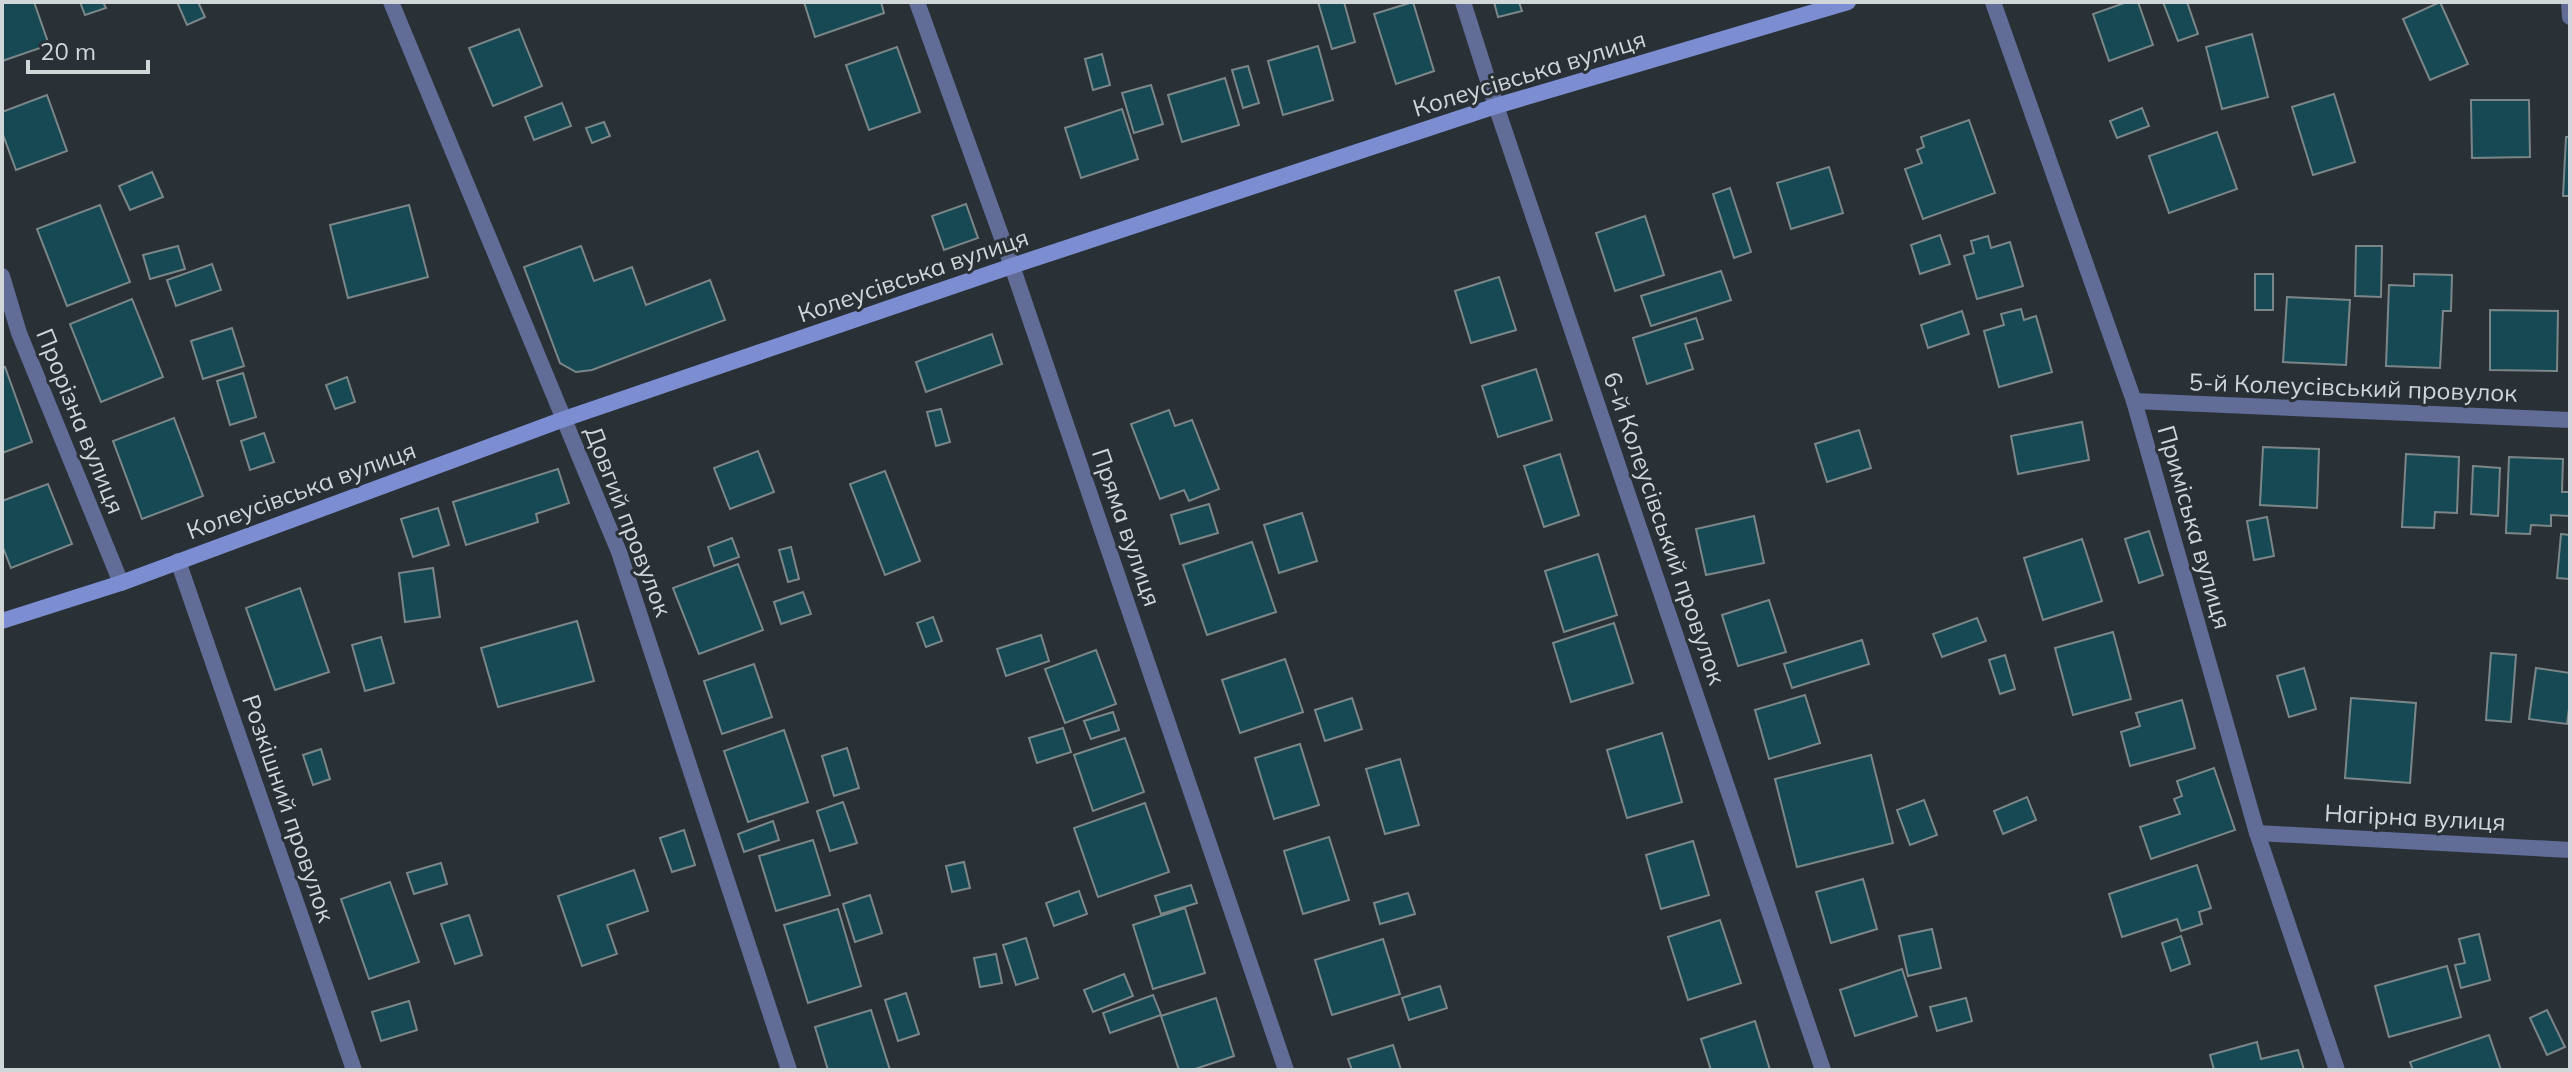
<svg xmlns="http://www.w3.org/2000/svg" width="2572" height="1072" font-family="Mulish,sans-serif">
	<style>
		.building { fill: #164953; stroke: #7b8688; stroke-width: 2 }
		.lines { fill: none; stroke-linecap: round; stroke-linejoin: round }
		.lane { stroke: #616c97; stroke-width: 16 }
		.street { stroke: #616c97; stroke-width: 16 }
		.secondary { stroke: #7c8dd1; stroke-width: 16 }
		.labels { text-anchor: middle; dominant-baseline: central; stroke-width: 6; stroke-linejoin: round; paint-order: stroke }
		.street-label { font-size: 24px; fill: #d1d6d9; stroke: #2a3136 }
	</style>
	<rect width="100%" height="100%" fill="#2a3136"/>
	<g class="building">
		<path d="M2 2H34L49 45 2 61Z"/>
		<path d="M80 2H103L106 8 85 15Z"/>
		<path d="M177 2H198L205 17 187 25Z"/>
		<path d="M804 2H881L884 13 815 37Z"/>
		<path d="M1318 2H1344L1355 42 1332 49Z"/>
		<path d="M1413 2 1434 71 1396 84 1374 14Z"/>
		<path d="M1494 2H1519L1522 11 1498 17Z"/>
		<path d="M2127 2H2138L2153 45 2109 61 2093 14Z"/>
		<path d="M2163 2H2187L2198 34 2178 41Z"/>
		<path d="M2440 2 2468 64 2430 80 2403 19Z"/>
		<path d="M519 29 542 86 493 106 469 48Z"/>
		<path d="M2252 34 2268 97 2222 109 2206 47Z"/>
		<path d="M1318 46 1333 100 1283 115 1268 61Z"/>
		<path d="M897 47 920 112 869 130 846 65Z"/>
		<path d="M1102 54 1110 85 1093 90 1085 59Z"/>
		<path d="M1248 66 1259 103 1243 108 1232 70Z"/>
		<path d="M1225 78 1239 125 1182 142 1168 95Z"/>
		<path d="M1151 85 1163 124 1134 133 1122 93Z"/>
		<path d="M2334 94 2355 162 2313 175 2292 107Z"/>
		<path d="M47 95 67 151 16 170 2 132V112Z"/>
		<path d="M2471 100H2529L2530 157 2472 158Z"/>
		<path d="M562 103 571 126 534 140 525 117Z"/>
		<path d="M2142 108 2149 126 2117 138 2110 121Z"/>
		<path d="M1122 109 1138 159 1081 178 1065 128Z"/>
		<path d="M1969 120 1995 193 1923 219 1905 169 1922 163 1917 150 1924 147 1921 137Z"/>
		<path d="M604 122 610 136 592 143 586 128Z"/>
		<path d="M2217 132 2237 189 2169 213 2149 156Z"/>
		<path d="M2566 137H2570V196H2563Z"/>
		<path d="M1829 167 1843 213 1791 229 1777 183Z"/>
		<path d="M152 172 163 197 130 210 119 186Z"/>
		<path d="M1730 188 1751 252 1734 258 1713 194Z"/>
		<path d="M966 204 978 238 944 250 932 216Z"/>
		<path d="M100 205 130 282 67 306 37 229Z"/>
		<path d="M409 205 428 277 348 298 330 225Z"/>
		<path d="M1645 216 1664 275 1615 291 1596 233Z"/>
		<path d="M1940 235 1950 264 1920 274 1911 245Z"/>
		<path d="M1988 236 1991 248 2010 242 2023 286 1977 299 1964 256 1974 253 1971 241Z"/>
		<path d="M178 246 185 269 150 279 143 255Z"/>
		<path d="M581 246 594 281 632 267 646 305 710 280 725 320 592 370 576 372 560 363 524 267Z"/>
		<path d="M2356 246H2382L2381 297 2355 296Z"/>
		<path d="M212 264 221 290 176 306 167 280Z"/>
		<path d="M1721 271 1731 300 1651 326 1641 296Z"/>
		<rect x="2255" y="274" width="18" height="36"/>
		<path d="M2414 274 2452 275 2451 311H2443L2440 368 2386 366 2389 285 2414 286Z"/>
		<path d="M1499 277 1516 330 1471 343 1455 291Z"/>
		<path d="M2287 297 2350 300 2346 365 2283 362Z"/>
		<path d="M132 299 163 377 101 402 70 324Z"/>
		<path d="M2021 309 2024 320 2036 316 2052 372 1999 387 1984 331 2004 325 2001 314Z"/>
		<path d="M2490 310 2558 311 2557 371 2490 370Z"/>
		<path d="M1962 311 1969 334 1928 348 1921 325Z"/>
		<path d="M1696 318 1703 339 1685 344 1693 369 1647 384 1633 338Z"/>
		<path d="M232 328 244 366 203 379 191 341Z"/>
		<path d="M992 334 1002 364 926 392 916 362Z"/>
		<path d="M5 367 32 442 2 453V368Z"/>
		<path d="M1536 369 1552 420 1498 437 1482 386Z"/>
		<path d="M243 373 256 417 230 425 217 381Z"/>
		<path d="M347 377 355 402 335 409 326 385Z"/>
		<path d="M941 409 950 442 936 446 927 412Z"/>
		<path d="M1169 410 1175 426 1192 420 1219 489 1189 501 1184 490 1160 499 1131 424Z"/>
		<path d="M174 418 203 496 142 519 113 441Z"/>
		<path d="M2082 422 2089 460 2018 474 2011 436Z"/>
		<path d="M1859 430 1871 468 1827 482 1815 444Z"/>
		<path d="M264 433 274 462 250 470 241 441Z"/>
		<path d="M2263 447 2319 449 2317 508 2260 505Z"/>
		<path d="M758 451 774 492 730 509 714 468Z"/>
		<path d="M1560 454 1579 515 1544 527 1524 466Z"/>
		<path d="M2406 454 2459 457 2457 513 2435 512 2434 528 2402 527Z"/>
		<path d="M2509 457 2563 459 2562 492H2570V516L2551 515V526L2531 525 2530 534 2506 533Z"/>
		<path d="M2473 466 2500 468 2498 516 2471 514Z"/>
		<path d="M558 469 569 503 536 514 538 522 466 545 453 502Z"/>
		<path d="M885 471 920 561 885 575 850 484Z"/>
		<path d="M48 484 72 544 11 568 2 545V501Z"/>
		<path d="M1209 504 1218 533 1180 544 1171 515Z"/>
		<path d="M438 508 449 545 413 557 401 519Z"/>
		<path d="M1302 513 1317 561 1279 573 1264 525Z"/>
		<path d="M1754 516 1764 563 1706 575 1696 529Z"/>
		<path d="M2267 517 2274 556 2254 560 2247 521Z"/>
		<path d="M2149 531 2163 575 2139 583 2125 539Z"/>
		<path d="M2561 534 2570 535V579L2557 578Z"/>
		<path d="M732 538 739 557 714 566 708 547Z"/>
		<path d="M2082 539 2102 601 2043 620 2024 558Z"/>
		<path d="M1252 542 1276 612 1207 635 1183 565Z"/>
		<path d="M791 547 799 579 788 582 779 550Z"/>
		<path d="M1598 554 1617 615 1564 632 1545 571Z"/>
		<path d="M738 564 763 630 699 654 673 588Z"/>
		<path d="M433 568 440 617 405 622 399 573Z"/>
		<path d="M300 588 329 672 275 690 246 608Z"/>
		<path d="M803 592 811 614 781 624 774 602Z"/>
		<path d="M1769 600 1786 652 1738 666 1722 615Z"/>
		<path d="M933 617 942 641 926 647 917 623Z"/>
		<path d="M1977 618 1986 641 1942 657 1933 634Z"/>
		<path d="M577 621 594 681 498 707 481 648Z"/>
		<path d="M1614 623 1633 683 1571 702 1553 643Z"/>
		<path d="M2113 632 2131 699 2073 715 2055 648Z"/>
		<path d="M1041 635 1049 661 1006 676 997 649Z"/>
		<path d="M381 637 394 683 365 691 352 645Z"/>
		<path d="M1862 640 1869 664 1792 688 1784 664Z"/>
		<path d="M1096 650 1116 704 1065 723 1045 669Z"/>
		<path d="M2491 653 2516 655 2511 722 2486 720Z"/>
		<path d="M2005 655 2015 689 2000 694 1989 660Z"/>
		<path d="M1285 659 1303 712 1240 733 1222 680Z"/>
		<path d="M754 664 772 717 722 734 704 681Z"/>
		<path d="M2304 668 2316 709 2289 717 2277 676Z"/>
		<path d="M2536 668 2570 673V701L2567 724 2529 719Z"/>
		<path d="M1805 695 1820 743 1769 759 1755 710Z"/>
		<path d="M1352 698 1362 729 1325 741 1315 710Z"/>
		<path d="M2351 698 2416 703 2410 783 2345 778Z"/>
		<path d="M2182 700 2195 748 2130 766 2121 732 2140 726 2136 713Z"/>
		<path d="M1113 712 1119 730 1091 739 1084 721Z"/>
		<path d="M1063 728 1071 752 1037 763 1029 738Z"/>
		<path d="M784 730 808 802 748 822 724 751Z"/>
		<path d="M1662 733 1682 802 1627 818 1607 750Z"/>
		<path d="M1125 738 1144 792 1093 811 1074 755Z"/>
		<path d="M1300 744 1319 805 1274 819 1255 758Z"/>
		<path d="M847 748 859 788 834 796 822 756Z"/>
		<path d="M321 749 330 779 313 785 303 755Z"/>
		<path d="M1871 755 1893 843 1797 867 1775 779Z"/>
		<path d="M1400 759 1419 825 1385 834 1366 769Z"/>
		<path d="M2214 768 2235 830 2151 859 2140 827 2180 814 2174 799 2182 796 2177 781Z"/>
		<path d="M2027 797 2036 820 2003 834 1994 811Z"/>
		<path d="M1924 800 1937 835 1910 845 1897 810Z"/>
		<path d="M843 802 857 843 830 851 817 811Z"/>
		<path d="M1145 803 1169 872 1098 897 1074 828Z"/>
		<path d="M773 821 779 840 744 852 738 834Z"/>
		<path d="M684 830 695 865 672 872 660 838Z"/>
		<path d="M1329 837 1349 900 1303 914 1284 851Z"/>
		<path d="M813 840 830 895 776 911 759 856Z"/>
		<path d="M1693 841 1709 895 1661 909 1646 855Z"/>
		<path d="M964 862 970 888 952 892 946 866Z"/>
		<path d="M441 863 447 884 414 894 407 873Z"/>
		<path d="M2197 865 2211 908 2199 912 2202 924 2181 931 2177 919 2122 937 2109 894Z"/>
		<path d="M634 870 648 911 607 925 617 954 582 966 558 896Z"/>
		<path d="M1863 879 1877 929 1831 943 1816 892Z"/>
		<path d="M390 882 419 962 369 979 341 899Z"/>
		<path d="M1191 885 1197 903 1161 914 1155 896Z"/>
		<path d="M1079 891 1087 914 1054 926 1046 903Z"/>
		<path d="M1408 893 1415 914 1380 924 1374 903Z"/>
		<path d="M870 895 882 933 855 942 843 904Z"/>
		<path d="M1185 908 1205 973 1153 989 1133 925Z"/>
		<path d="M838 909 861 986 808 1003 784 925Z"/>
		<path d="M469 915 482 955 455 964 441 924Z"/>
		<path d="M1720 920 1741 983 1688 1000 1668 937Z"/>
		<path d="M1932 929 1941 968 1908 976 1899 936Z"/>
		<path d="M2479 934 2490 980 2461 988 2455 965 2465 963 2459 939Z"/>
		<path d="M2181 936 2190 964 2171 971 2162 943Z"/>
		<path d="M1026 938 1038 978 1016 985 1003 945Z"/>
		<path d="M1383 939 1400 994 1332 1015 1315 960Z"/>
		<path d="M996 954 1002 983 980 987 974 958Z"/>
		<path d="M2447 966 2461 1017 2389 1037 2375 986Z"/>
		<path d="M1902 969 1917 1016 1855 1036 1840 990Z"/>
		<path d="M1124 974 1133 996 1093 1012 1084 990Z"/>
		<path d="M1440 986 1447 1008 1409 1020 1402 998Z"/>
		<path d="M906 993 919 1034 898 1041 885 1000Z"/>
		<path d="M1153 995 1161 1015 1110 1033 1103 1013Z"/>
		<path d="M1216 998 1234 1056 1192 1070H1179L1161 1016Z"/>
		<path d="M1966 998 1972 1021 1937 1031 1930 1007Z"/>
		<path d="M409 1001 417 1030 381 1041 372 1012Z"/>
		<path d="M871 1010 890 1070H828L815 1027Z"/>
		<path d="M2547 1010 2565 1047 2547 1055 2530 1018Z"/>
		<path d="M1755 1021 1770 1070H1711L1701 1039Z"/>
		<path d="M2489 1035 2501 1070H2413L2410 1062Z"/>
		<path d="M2257 1042 2261 1059 2298 1050 2304 1070H2214L2210 1055Z"/>
		<path d="M1393 1045 1401 1070H1352L1348 1059Z"/>
	</g>
	<g class="lines">
		<path class="lane" d="M2569 2 2570 17"/>
		<g class="street">
			<path d="M391 2 619 552 789 1070"/>
			<path d="M917 2 1012 266 1286 1070"/>
			<path d="M1463 2 1496 106 1823 1070"/>
			<path d="M1993 2 2134 401 2257 833 2337 1070"/>
			<path d="M2 276 19 333 121 583"/>
			<path d="M2134 401 2570 420"/>
			<path d="M178 561 354 1070"/>
			<path d="M2257 833 2570 850"/>
		</g>
		<path class="secondary" d="M2 621 121 583 564 419 1012 266 1496 106 1848 2"/>
	</g>
	<g class="labels">
		<g class="street-label">
			<text transform="translate(1529 73) rotate(-17)">Колеусівська вулиця</text>
			<text transform="translate(913 275) rotate(-19)">Колеусівська вулиця</text>
			<text transform="translate(2353 387) rotate(2)">5-й Колеусівський провулок</text>
			<text transform="translate(81 421) rotate(68)">Прорізна вулиця</text>
			<text transform="translate(301 490) rotate(-20)">Колеусівська вулиця</text>
			<text transform="translate(629 521) rotate(69)">Довгий провулок</text>
			<text transform="translate(1127 527) rotate(71)">Пряма вулиця</text>
			<text transform="translate(2195 527) rotate(74)">Приміська вулиця</text>
			<text transform="translate(1665 528) rotate(71)">6-й Колеусівський провулок</text>
			<text transform="translate(289 808) rotate(71)">Розкішний провулок</text>
			<text transform="translate(2415 817) rotate(3)">Нагірна вулиця</text>
		</g>
	</g>
	<rect width="2572" height="1072" fill="none" stroke="#d1d6d9" stroke-width="8"/>
	<path d="M28 60v12h120v-12" fill="none" stroke="#d1d6d9" stroke-width="4"/>
	<text x="40" y="60" font-size="24" fill="#d1d6d9" stroke="#2a3136" stroke-width="6" paint-order="stroke">20 m</text>
</svg>
